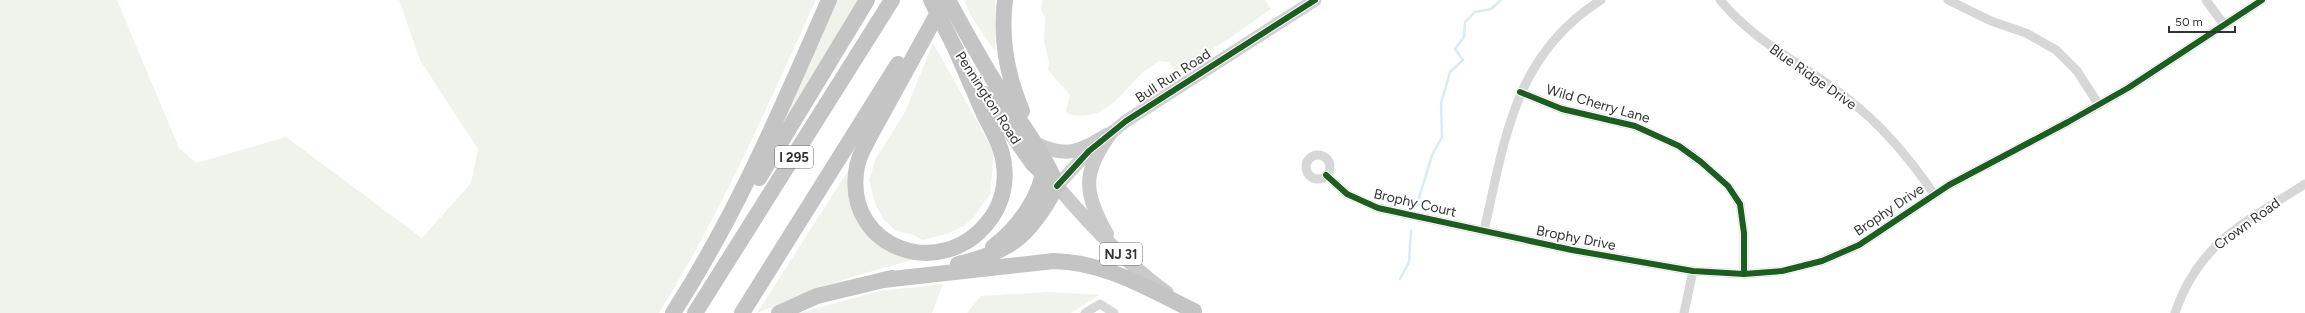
<svg xmlns="http://www.w3.org/2000/svg" width="2305" height="313" font-family="Figtree,sans-serif">
	<style>
		.green { fill: #f0f3ec }
		.lines { fill: none; stroke-linecap: round; stroke-linejoin: round }
		.stream { stroke: #dcebf1; stroke-width: 2.5 }
		.street { stroke: #d7d7d7; stroke-width: 9 }
		.secondary { stroke: #d0d0d0; stroke-width: 13 }
		.primary { stroke: #cacaca; stroke-width: 14 }
		.highway { stroke: #c4c4c4; stroke-width: 16 }
		.highway-bridge { stroke: #c4c4c4; stroke-width: 16 }
		.cycleway-casing { stroke: #fff; stroke-width: 8 }
		.cycleway { stroke: #1b5e20; stroke-width: 6 }
		.labels { text-anchor: middle; dominant-baseline: central; stroke-width: 4; stroke-linejoin: round; paint-order: stroke }
		.shield { fill: #fff; stroke: #707070; stroke-width: 1 }
		.shield-label { font-size: 13px; font-weight: bold; fill: #333 }
		.street-label { font-size: 14px; fill: #333; stroke: #fff }
	</style>
	<rect width="100%" height="100%" fill="#fff"/>
	<g class="green">
		<path d="M0 0H117L179 148 196 163 286 137 422 238 471 183 478 149 420 60 399 0H816C767 107 721 213 659 313H0Z"/>
		<path d="M835 0H858L771 147Z"/>
		<path d="M964 0H995V51L971 16Z"/>
		<path d="M1042 0H1265L1271 9 1227 40 1176 71 1168 62 1159 61C1152 66 1145 70 1139 76 1119 97 1101 123 1068 114L1066 110 1070 95 1048 70 1049 62 1044 41 1045 17 1041 10Z"/>
		<path d="M933 43 994 152 990 194 974 217 964 226 947 234 922 240 914 235 896 231 883 219 875 203 869 180 876 158 905 112Z"/>
		<path d="M848 171 855 211 870 238 912 260 848 278 757 313Z"/>
		<path d="M943 284 932 313H799L880 291Z"/>
		<path d="M1048 292 1099 295 1071 313H967L981 296Z"/>
	</g>
	<g class="lines">
		<g class="stream">
			<path d="M1417 205 1432 155 1442 137 1441 103 1450 72 1463 60 1455 49 1464 37 1465 22 1475 12 1491 9 1501 0"/>
			<path d="M1400 279 1409 262 1411 230"/>
		</g>
		<g class="street">
			<path d="M1720 0C1756 44 1806 65 1849 100 1883 126 1910 159 1934 194"/>
			<path d="M1948 0 1991 21 2026 33 2056 50 2077 71 2099 105"/>
			<path d="M2206 0 2224 25"/>
			<path d="M1520 92 1562 109 1635 126 1679 146 1701 162 1728 186 1740 204 1744 233V274"/>
			<circle cx="1318" cy="167" r="12"/>
			<path d="M1326 175 1347 194 1378 208 1572 250 1693 271 1744 274 1782 271 1822 261 1859 245 1949 185 2068 122 2128 88 2262 0"/>
			<path d="M1484 231C1505 139 1514 55 1601 0"/>
			<path d="M1085 313 1100 304 1114 313"/>
			<path d="M1684 313 1693 271"/>
			<path d="M2175 313C2199 242 2246 222 2305 184"/>
		</g>
		<path class="secondary" d="M1057 186 1089 151 1126 121 1315 0"/>
		<g class="primary">
			<path d="M1036 144C1068 158 1078 152 1107 135"/>
			<path d="M1057 186C1090 225 1126 263 1167 293"/>
			<path d="M1107 234C1083 192 1082 172 1111 133"/>
		</g>
		<g class="highway">
			<path d="M945 0 870 136C864 148 857 159 856 173 847 250 942 281 988 222 1001 207 1007 184 1004 165 1002 145 991 129 983 112 974 91 965 71 956 50"/>
			<path d="M948 0C967 35 986 70 1008 103 1026 130 1045 156 1057 186"/>
			<path d="M1005 0C1000 39 1007 75 1022 111"/>
			<path d="M984 94 1033 164 1054 184"/>
			<path d="M759 178 867 0"/>
			<path d="M993 247C1017 229 1042 196 1044 165"/>
			<path d="M958 264C1012 252 1031 234 1057 186"/>
			<path d="M883 280 1054 261C1105 262 1149 289 1194 311"/>
			<path d="M673 313C738 212 781 109 829 0"/>
			<path d="M695 313 892 0"/>
			<path d="M742 313 898 64"/>
			<path d="M779 313 817 296 892 278"/>
		</g>
		<path class="highway-bridge" d="M931 0 956 50"/>
		<g class="cycleway-casing">
			<g id="cycleway">
				<path d="M1520 92 1562 109 1635 126 1679 146 1701 162 1728 186 1740 204 1744 233V274"/>
				<path d="M1326 175 1347 194 1378 208 1572 250 1693 271 1744 274 1782 271 1822 261 1859 245 1949 185 2068 122 2128 88 2262 0"/>
				<path d="M1057 186 1089 151 1126 121 1315 0"/>
			</g>
		</g>
		<use href="#cycleway" class="cycleway"/>
	</g>
	<g class="labels">
		<g class="shield">
			<rect x="775" y="146" width="38" height="22" rx="3"/>
			<rect x="1100" y="243" width="42" height="22" rx="3"/>
		</g>
		<g class="shield-label">
			<text x="794" y="157">I 295</text>
			<text x="1121" y="254">NJ 31</text>
		</g>
		<g class="street-label">
			<text transform="translate(1173 76) rotate(-33)">Bull Run Road</text>
			<text transform="translate(1813 77) rotate(35)">Blue Ridge Drive</text>
			<text transform="translate(988 98) rotate(57)">Pennington Road</text>
			<text transform="translate(1598 104) rotate(16)">Wild Cherry Lane</text>
			<text transform="translate(1415 203) rotate(13)">Brophy Court</text>
			<text transform="translate(1889 210) rotate(-34)">Brophy Drive</text>
			<text transform="translate(2247 224) rotate(-36)">Crown Road</text>
			<text transform="translate(1576 238) rotate(11)">Brophy Drive</text>
		</g>
	</g>
	<path d="M2169 26v6h66v-6" fill="none" stroke="#333333" stroke-width="2"/>
	<text x="2175" y="26" font-size="12" fill="#333333" stroke="#ffffff" stroke-width="3" paint-order="stroke">50 m</text>
</svg>
